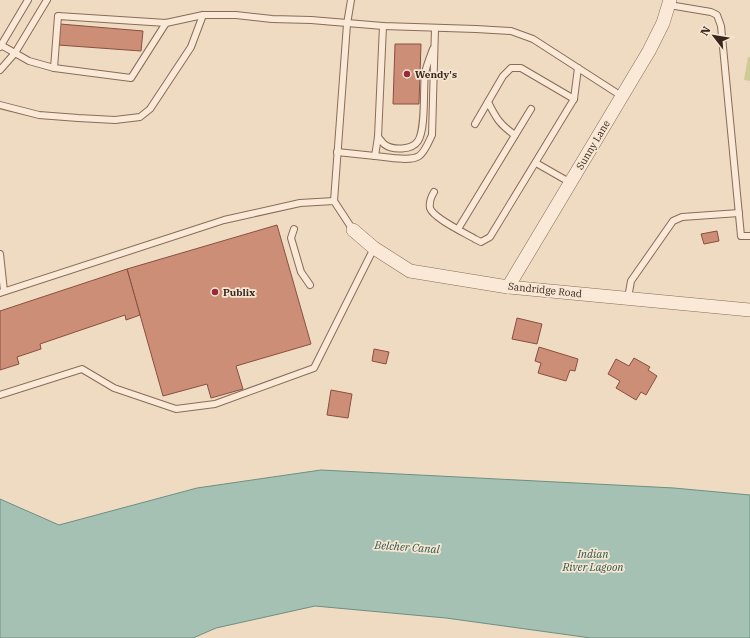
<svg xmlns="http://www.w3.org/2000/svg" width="750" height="638" font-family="'IBM Plex Serif',serif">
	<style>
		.green { fill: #cdcb96 }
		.water { fill: #a5c1b4; stroke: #6b8f81 }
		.building { fill: #cd8e78; stroke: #88503f }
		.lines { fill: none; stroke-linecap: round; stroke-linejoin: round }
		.lane-casing { stroke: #896b59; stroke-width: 8 }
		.street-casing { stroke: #896b59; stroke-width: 14 }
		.lane { stroke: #f9e9d6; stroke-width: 6 }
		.street { stroke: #f9e9d6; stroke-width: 13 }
		.poi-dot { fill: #99283a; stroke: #f6e6d2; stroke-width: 1.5 }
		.labels { text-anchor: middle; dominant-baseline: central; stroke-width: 3.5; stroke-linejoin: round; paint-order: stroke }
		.poi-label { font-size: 10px; font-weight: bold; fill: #38261d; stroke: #f6e6d2; text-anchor: start }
		.street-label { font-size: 10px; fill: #38261d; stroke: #f6e6d2 }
		.water-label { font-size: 11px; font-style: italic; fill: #2d584f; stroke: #f6e6d2 }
	</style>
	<rect width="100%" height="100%" fill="#efdbc2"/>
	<path class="green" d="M748 57H750V81L744 80Z"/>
	<path class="water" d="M321 470 674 488 750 495V638H591L446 618 315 606 216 628 193 638H0V499L59 525 197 488Z"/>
	<g class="building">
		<path d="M60 24 143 31 141 51 58 45Z"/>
		<path d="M395 44H421L419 104H393Z"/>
		<path d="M277 225 311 344 236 366 243 389 211 398 207 384 163 396 127 269Z"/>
		<path d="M717 231 719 241 704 244 701 234Z"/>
		<path d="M127 269 140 315 126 320 125 315 40 344 41 349 17 357 19 364 0 370V311Z"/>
		<path d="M517 318 542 324 537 344 512 339Z"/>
		<path d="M539 347 578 359 575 371 570 370 566 381 538 373 541 363 535 361Z"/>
		<path d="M374 349 389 352 386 364 372 361Z"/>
		<path d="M634 358 650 367 648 370 657 376 646 395 641 392 636 400 616 388 620 381 608 374 616 359 629 366Z"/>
		<path d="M331 390 352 394 348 418 327 415Z"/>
	</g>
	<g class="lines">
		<g class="lane-casing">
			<g id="lane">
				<path d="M669 5 711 12 717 15 721 26 741 236H750"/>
				<path d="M383 26 378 137 375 156C385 157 411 162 419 156 425 152 429 141 432 135L435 28"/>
				<path d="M1 45 29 61 54 68 58 16 166 23 203 15H236L272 19 311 20 383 26 476 29 511 31 533 39 623 97"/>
				<path d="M0 47 28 0"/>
				<path d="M54 68 131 78 166 23"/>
				<path d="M0 70 15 53 47 0"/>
				<path d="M574 99 578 68"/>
				<path d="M488 102C496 118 500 125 515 135"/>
				<path d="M0 105 39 115 78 118 115 120 140 117 150 109 191 47 203 15"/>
				<path d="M378 137C380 139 382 142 384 144 393 151 412 150 418 141 426 129 423 89 425 73 427 64 430 57 433 49"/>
				<path d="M337 152 375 156"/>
				<path d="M536 163 571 183"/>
				<path d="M434 192C431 197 429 202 430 208 433 218 465 233 475 239L481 242 490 237 574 99 521 68H511L503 76 475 124"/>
				<path d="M334 201 347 24 351 0"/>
				<path d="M294 229 291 238 301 272 310 285"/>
				<path d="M458 229 531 109"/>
				<path d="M0 254 4 291"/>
				<path d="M0 293 224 220 300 203 334 201 353 230"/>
				<path d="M628 298 631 281 673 221 682 217 739 213"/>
				<path d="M0 395 82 369 114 388 176 409 215 404 314 368 374 248"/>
			</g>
		</g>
		<g class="street-casing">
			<g id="street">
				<path d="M353 230 374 248 410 271 508 287 750 310"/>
				<path d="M508 287 649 51 663 23 670 0"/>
			</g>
		</g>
		<use href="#lane" class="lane"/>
		<use href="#street" class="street"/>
	</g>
	<g class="poi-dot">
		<circle cx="407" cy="74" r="4"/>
		<circle cx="215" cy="292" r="4"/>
	</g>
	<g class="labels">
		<g class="poi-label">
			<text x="415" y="74">Wendy's</text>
			<text x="223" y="292">Publix</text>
		</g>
		<g class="street-label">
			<text transform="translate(593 145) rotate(-59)">Sunny Lane</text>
			<text transform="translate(545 290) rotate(6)">Sandridge Road</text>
		</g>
		<g class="water-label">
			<text transform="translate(407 547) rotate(4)">Belcher Canal</text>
			<text x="593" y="554">Indian<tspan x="593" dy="13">River Lagoon</tspan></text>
		</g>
	</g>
	<g transform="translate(714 36) rotate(301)" stroke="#f6e6d2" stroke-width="3" paint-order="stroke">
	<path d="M0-3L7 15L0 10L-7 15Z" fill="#38261d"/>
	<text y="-6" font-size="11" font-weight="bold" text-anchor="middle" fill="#38261d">N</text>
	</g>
</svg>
